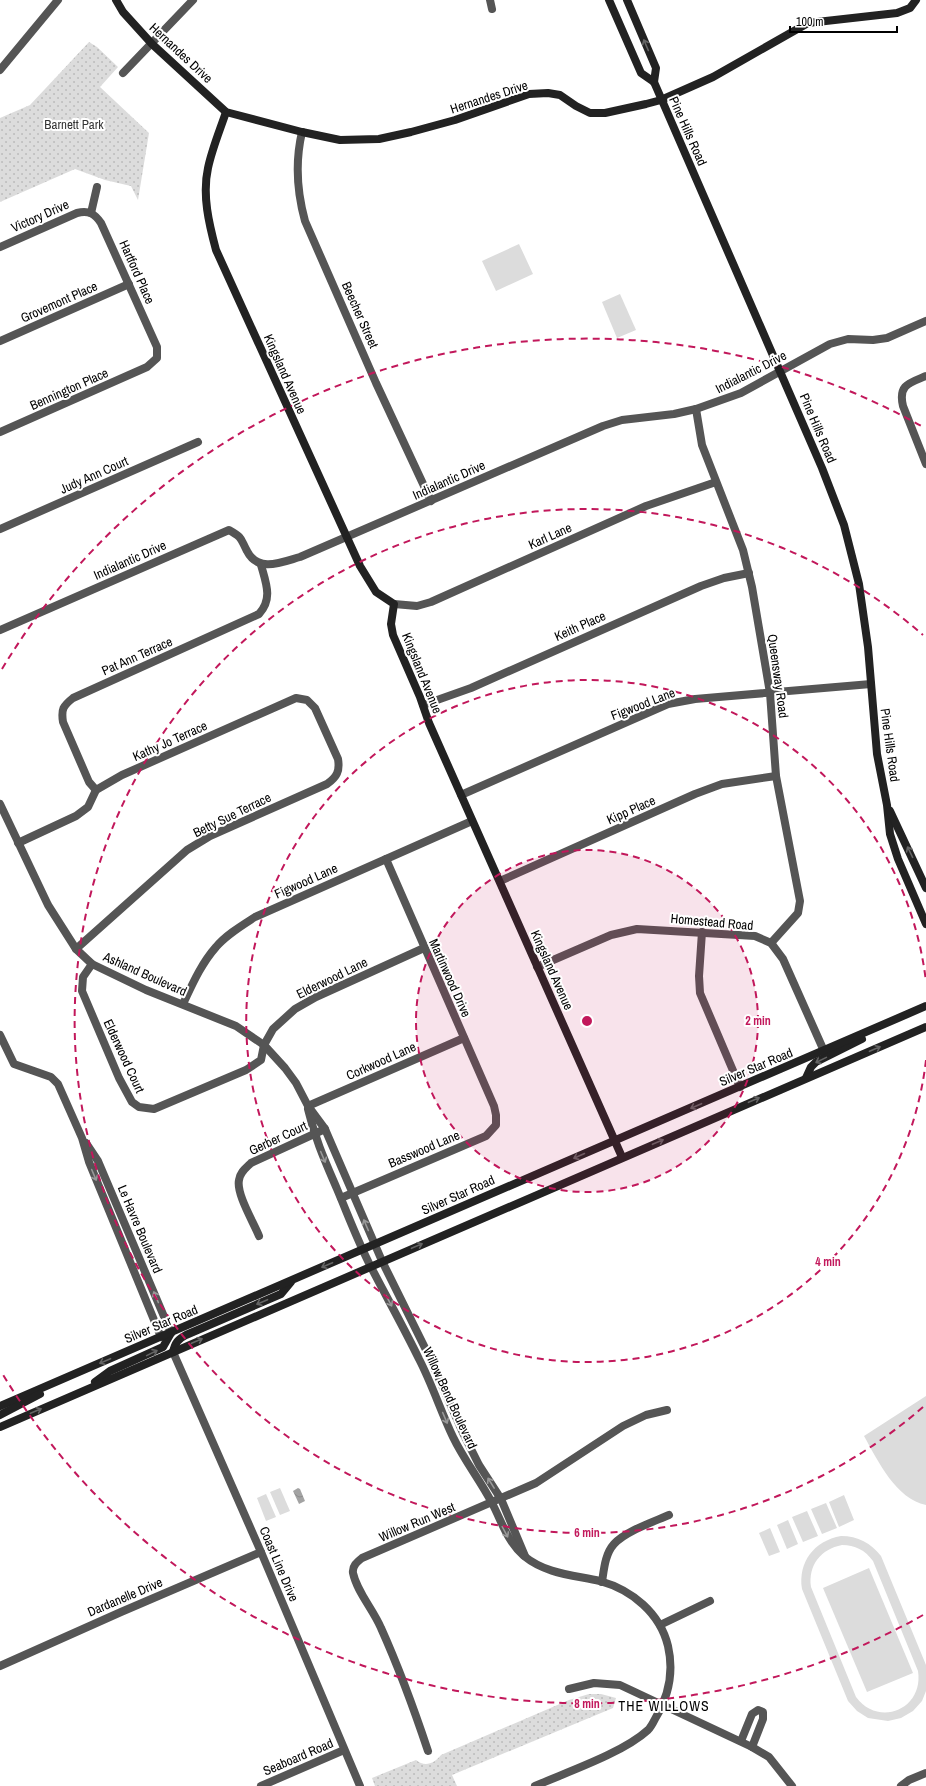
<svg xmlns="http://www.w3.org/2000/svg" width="926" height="1786" font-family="'Archivo Narrow',sans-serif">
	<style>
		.park { fill: url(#park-dots) }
		.pitch { fill: #dcdcdc; fill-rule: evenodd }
		.water { fill: url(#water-waves) }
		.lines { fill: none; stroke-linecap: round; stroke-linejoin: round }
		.street { stroke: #555; stroke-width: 8 }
		.secondary { stroke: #222; stroke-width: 8 }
		.oneway { stroke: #646464 }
		.oneway2 { stroke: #999 }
		.ring { fill: none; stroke: #c2185b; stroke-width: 2; stroke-dasharray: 7 5 }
		.labels { text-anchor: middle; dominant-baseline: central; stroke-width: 4; stroke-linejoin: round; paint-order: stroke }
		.street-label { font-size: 13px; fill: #000; stroke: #fff }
		.park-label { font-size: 13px; fill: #333; stroke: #fff }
		.neighbourhood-label { font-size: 14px; letter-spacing: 1px; fill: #000; stroke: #fff }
		.centre { fill: #c2185b; stroke: #fff; stroke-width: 2 }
		.ring-label { font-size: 12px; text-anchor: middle; font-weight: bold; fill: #c2185b; stroke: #fff; stroke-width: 4; stroke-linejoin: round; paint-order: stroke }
	</style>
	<defs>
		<pattern id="park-dots" width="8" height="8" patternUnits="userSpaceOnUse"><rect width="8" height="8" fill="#dcdcdc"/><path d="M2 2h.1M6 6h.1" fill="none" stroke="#bbb" stroke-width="1.8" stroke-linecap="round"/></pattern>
		<pattern id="water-waves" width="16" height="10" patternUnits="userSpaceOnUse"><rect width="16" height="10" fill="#a3a3a3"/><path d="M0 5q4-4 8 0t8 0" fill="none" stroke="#8b8b8b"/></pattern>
	</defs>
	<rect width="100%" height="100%" fill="#fff"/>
	<g class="park">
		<path d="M89 42 97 47 118 67 100 87 149 133 138 200 131 186 105 180 75 169 0 202V118L30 105Z"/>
		<path d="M589 1694H601L616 1698 613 1708 452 1775 457 1786H375L372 1778 416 1760C425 1768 435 1763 441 1755L569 1700Z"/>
	</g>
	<g class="pitch">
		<path d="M519 244 533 274 496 291 482 261Z"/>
		<path d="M620 294 636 330 617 338 602 302Z"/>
		<path d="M926 1396V1505C896 1499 878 1461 864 1436Z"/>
		<path d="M280 1488 290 1511 280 1515 270 1492Z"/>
		<path d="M266 1494 276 1517 266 1521 257 1498Z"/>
		<path d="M844 1495 854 1520 839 1527 829 1502Z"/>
		<path d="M826 1503 837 1528 822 1534 811 1509Z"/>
		<path d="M807 1511 818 1536 803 1542 792 1517Z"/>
		<path d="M788 1520 798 1544 787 1549 777 1525Z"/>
		<path d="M770 1528 780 1552 769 1556 759 1533Z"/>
		<path d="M841 1536C858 1536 871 1543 881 1556L926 1665V1691L922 1701 913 1711 901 1718 888 1721 868 1718 857 1711 848 1701 802 1589C798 1562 814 1541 841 1536ZM842 1545C855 1545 865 1550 873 1561L918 1671C924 1709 879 1728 856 1697L811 1587C808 1565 821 1549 842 1545Z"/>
		<path d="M869 1568 913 1673 867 1692 823 1588Z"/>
	</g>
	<path class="water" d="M298 1488 300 1489 305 1501 299 1504 293 1491Z"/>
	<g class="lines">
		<g class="street">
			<path d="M490 0 492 9"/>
			<path d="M0 70 58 0"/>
			<path d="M123 73 193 0"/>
			<path d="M302 132C295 162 297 192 305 221L376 383 431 501"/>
			<path d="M91 213 97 187"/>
			<path d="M0 247 77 213C89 210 95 214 101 223L157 347V358L147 367 0 432"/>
			<path d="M0 341 129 284"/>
			<path d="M926 376C909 383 898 385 903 406L926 464"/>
			<path d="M696 409 702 445 743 550 752 587 770 693 776 776 800 901 798 913 771 943"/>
			<path d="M0 529 198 442"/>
			<path d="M394 604 417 606 431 602 646 506 716 482"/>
			<path d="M0 630 229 530C243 538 240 538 247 551 258 573 282 562 300 557L603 426 622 420 674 414 696 409 741 393 830 344 848 339 873 340 887 338 926 321"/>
			<path d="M423 705 471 688 701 586 724 578 749 573"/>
			<path d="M96 790 89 782 63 722C61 709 63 706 73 698L259 614C273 599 266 583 261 565"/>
			<path d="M461 795 668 704 695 699 871 684"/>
			<path d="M0 804 48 905 76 949 92 964 146 990 236 1026 264 1045 285 1068 296 1083 308 1106 325 1129 382 1261 429 1356 463 1433 479 1465 501 1499 525 1556"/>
			<path d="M18 843 76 816 88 807 96 790 122 775 296 698 307 700 315 708 338 759C340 771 337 777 327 784L210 836 187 850 76 949"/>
			<path d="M500 881 695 794 722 784 776 776"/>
			<path d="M702 932 699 976 700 993 740 1087"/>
			<path d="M92 964 83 977 82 991 119 1078 132 1102 139 1107 154 1109 246 1070 261 1060 264 1045 273 1029 295 1009 316 997 424 948"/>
			<path d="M537 967 611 935 637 929 755 936 771 943 783 959 824 1051"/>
			<path d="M183 1004C192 985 201 964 216 947 226 935 241 926 255 917L472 821"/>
			<path d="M0 1035 14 1064 51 1077 58 1084 82 1138 89 1162 161 1337"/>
			<path d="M308 1106 464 1038"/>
			<path d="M308 1109C315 1139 325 1161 337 1189 348 1215 358 1242 371 1267 387 1298 404 1328 419 1359 432 1384 441 1412 453 1437 464 1460 480 1480 492 1503 502 1522 507 1541 524 1556 546 1574 573 1575 600 1581 632 1590 660 1613 668 1646 674 1672 669 1696 655 1719 653 1723 651 1727 648 1730 623 1753 567 1772 535 1786"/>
			<path d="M86 1143 98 1161 171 1333"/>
			<path d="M341 1198 486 1136 496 1125V1115L494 1106 386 859"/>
			<path d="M259 1236C254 1223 236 1194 239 1180 240 1172 246 1168 251 1163L325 1129"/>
			<path d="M173 1352 261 1552 360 1786"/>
			<path d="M602 1582C604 1569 605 1554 614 1544 626 1531 653 1522 669 1515"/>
			<path d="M660 1625 710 1601"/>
			<path d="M0 1666 121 1612 261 1552"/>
			<path d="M569 1689 594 1683 620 1685 752 1747 769 1757 792 1786"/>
			<path d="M741 1741 752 1714 758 1710 763 1712V1719L752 1747"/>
			<path d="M428 1751C414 1709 399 1668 381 1628 373 1609 357 1592 353 1573 352 1566 357 1562 362 1558L536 1483 623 1426 646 1415 667 1410"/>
			<path d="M261 1786 344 1750"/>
			<path d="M901 1786 909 1780 926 1773"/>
		</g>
		<g class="secondary">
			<path d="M116 0 123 12 152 44 226 112 302 132 340 140 379 139 411 132 455 120 529 94 548 93 560 95 576 106 590 113H605L646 104 661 100 713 77 808 23 897 13 910 8 916 0"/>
			<path d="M609 0 641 73 654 82 822 468 844 525 859 584 868 647 877 754 887 805 890 834 898 859 926 924"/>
			<path d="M627 0 656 68 654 82"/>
			<path d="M226 112C220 130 212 149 208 168 202 195 209 224 216 250L360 566 376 592 394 604 391 624 393 635 420 697 429 723 622 1157"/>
			<path d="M890 811 926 888"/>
			<path d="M806 1078 811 1067 816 1062 862 1039"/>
			<path d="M173 1352C175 1343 178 1339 186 1335L281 1294 291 1282"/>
			<path d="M95 1382 110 1371 163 1347 171 1333"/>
			<path d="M0 1406 926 1006"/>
			<path d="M0 1415 40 1394"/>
			<path d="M0 1427 926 1027"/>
		</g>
	</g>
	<defs><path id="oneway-shaft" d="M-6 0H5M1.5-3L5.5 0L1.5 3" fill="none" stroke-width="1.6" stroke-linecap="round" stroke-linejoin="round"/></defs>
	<g class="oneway">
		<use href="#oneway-shaft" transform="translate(646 45) rotate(-113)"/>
		<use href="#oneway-shaft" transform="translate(910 852) rotate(-116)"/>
		<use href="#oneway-shaft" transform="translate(875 1049) rotate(-23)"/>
		<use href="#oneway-shaft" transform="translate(821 1060) rotate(154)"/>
		<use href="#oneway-shaft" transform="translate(754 1100) rotate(-23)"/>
		<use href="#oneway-shaft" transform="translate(696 1106) rotate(157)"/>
		<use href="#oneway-shaft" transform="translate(658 1142) rotate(-23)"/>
		<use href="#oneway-shaft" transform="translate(579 1156) rotate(156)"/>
		<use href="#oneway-shaft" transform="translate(417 1246) rotate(-23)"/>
		<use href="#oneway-shaft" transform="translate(327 1265) rotate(157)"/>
		<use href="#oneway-shaft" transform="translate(262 1302) rotate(157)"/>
		<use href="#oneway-shaft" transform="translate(197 1341) rotate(-23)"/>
		<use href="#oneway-shaft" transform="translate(152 1353) rotate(-26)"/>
		<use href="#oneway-shaft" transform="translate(105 1361) rotate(157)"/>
		<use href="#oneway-shaft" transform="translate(36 1411) rotate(-23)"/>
	</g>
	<g class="oneway2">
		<use href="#oneway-shaft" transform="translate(323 1157) rotate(67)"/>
		<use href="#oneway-shaft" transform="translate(94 1175) rotate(67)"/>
		<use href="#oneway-shaft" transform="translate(366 1225) rotate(-113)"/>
		<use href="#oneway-shaft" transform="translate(156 1297) rotate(-113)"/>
		<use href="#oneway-shaft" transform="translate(389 1301) rotate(62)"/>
		<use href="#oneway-shaft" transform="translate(445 1418) rotate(67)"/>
		<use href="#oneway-shaft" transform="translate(491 1483) rotate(-122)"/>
		<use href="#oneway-shaft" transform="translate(505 1532) rotate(62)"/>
	</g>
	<circle cx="587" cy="1021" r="171" fill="#c2185b" fill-opacity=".12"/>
	<g class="ring">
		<circle cx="587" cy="1021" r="171"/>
		<path d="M926 1060A341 341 0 1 1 926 982"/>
		<path d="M923 1407A512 512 0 1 1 923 635"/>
		<path d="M923 1615A683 683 0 0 1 2 1373M2 669A683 683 0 0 1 923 427"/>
	</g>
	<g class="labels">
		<g class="street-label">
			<text transform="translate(181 53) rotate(43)">Hernandes Drive</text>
			<text transform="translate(489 97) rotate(-18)">Hernandes Drive</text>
			<text transform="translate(688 131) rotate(66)">Pine Hills Road</text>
			<text transform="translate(40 216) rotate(-24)">Victory Drive</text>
			<text transform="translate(137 272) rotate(66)">Hartford Place</text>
			<text transform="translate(59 302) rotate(-24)">Grovemont Place</text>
			<text transform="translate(360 315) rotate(66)">Beecher Street</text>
			<text transform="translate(751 372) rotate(-27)">Indialantic Drive</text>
			<text transform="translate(285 374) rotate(66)">Kingsland Avenue</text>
			<text transform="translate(69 389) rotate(-24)">Bennington Place</text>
			<text transform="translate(818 428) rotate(67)">Pine Hills Road</text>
			<text transform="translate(94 475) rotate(-24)">Judy Ann Court</text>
			<text transform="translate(449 480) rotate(-24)">Indialantic Drive</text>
			<text transform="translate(550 536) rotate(-24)">Karl Lane</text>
			<text transform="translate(130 560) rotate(-24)">Indialantic Drive</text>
			<text transform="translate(580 626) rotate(-24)">Keith Place</text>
			<text transform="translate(137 656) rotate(-24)">Pat Ann Terrace</text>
			<text transform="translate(422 673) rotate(68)">Kingsland Avenue</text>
			<text transform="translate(778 676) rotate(82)">Queensway Road</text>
			<text transform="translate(643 704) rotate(-21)">Figwood Lane</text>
			<text transform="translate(170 741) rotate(-24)">Kathy Jo Terrace</text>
			<text transform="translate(890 745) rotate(82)">Pine Hills Road</text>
			<text transform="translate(631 810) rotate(-24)">Kipp Place</text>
			<text transform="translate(232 815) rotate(-26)">Betty Sue Terrace</text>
			<text transform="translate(306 881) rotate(-24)">Figwood Lane</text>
			<text transform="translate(712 922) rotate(5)">Homestead Road</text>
			<text transform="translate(552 970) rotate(66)">Kingsland Avenue</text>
			<text transform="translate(145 974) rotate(24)">Ashland Boulevard</text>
			<text transform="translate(332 978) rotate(-26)">Elderwood Lane</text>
			<text transform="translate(450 978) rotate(66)">Martinwood Drive</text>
			<text transform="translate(124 1056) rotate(65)">Elderwood Court</text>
			<text transform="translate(381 1061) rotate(-24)">Corkwood Lane</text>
			<text transform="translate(756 1067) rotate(-23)">Silver Star Road</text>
			<text transform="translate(278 1138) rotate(-25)">Gerber Court</text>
			<text transform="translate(424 1149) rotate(-23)">Basswood Lane</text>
			<text transform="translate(458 1195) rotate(-24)">Silver Star Road</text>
			<text transform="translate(140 1229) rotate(67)">Le Havre Boulevard</text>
			<text transform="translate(161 1324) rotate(-23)">Silver Star Road</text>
			<text transform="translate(450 1398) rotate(65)">Willow Bend Boulevard</text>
			<text transform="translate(417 1522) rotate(-23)">Willow Run West</text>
			<text transform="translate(279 1564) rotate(67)">Coast Line Drive</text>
			<text transform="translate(125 1597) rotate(-23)">Dardanelle Drive</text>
			<text transform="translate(298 1757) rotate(-23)">Seaboard Road</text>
		</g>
		<g class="park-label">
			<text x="74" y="124">Barnett Park</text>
		</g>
		<g class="neighbourhood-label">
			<text x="664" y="1706">THE WILLOWS</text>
		</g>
	</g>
	<circle cx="587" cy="1021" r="6" class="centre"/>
	<g class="ring-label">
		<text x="758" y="1025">2 min</text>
		<text x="828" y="1266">4 min</text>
		<text x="587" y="1537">6 min</text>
		<text x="587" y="1708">8 min</text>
	</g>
	<path d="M790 26v6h107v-6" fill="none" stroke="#000000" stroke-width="2"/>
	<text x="796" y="26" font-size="12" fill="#000000" stroke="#ffffff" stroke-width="3" paint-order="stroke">100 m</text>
</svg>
